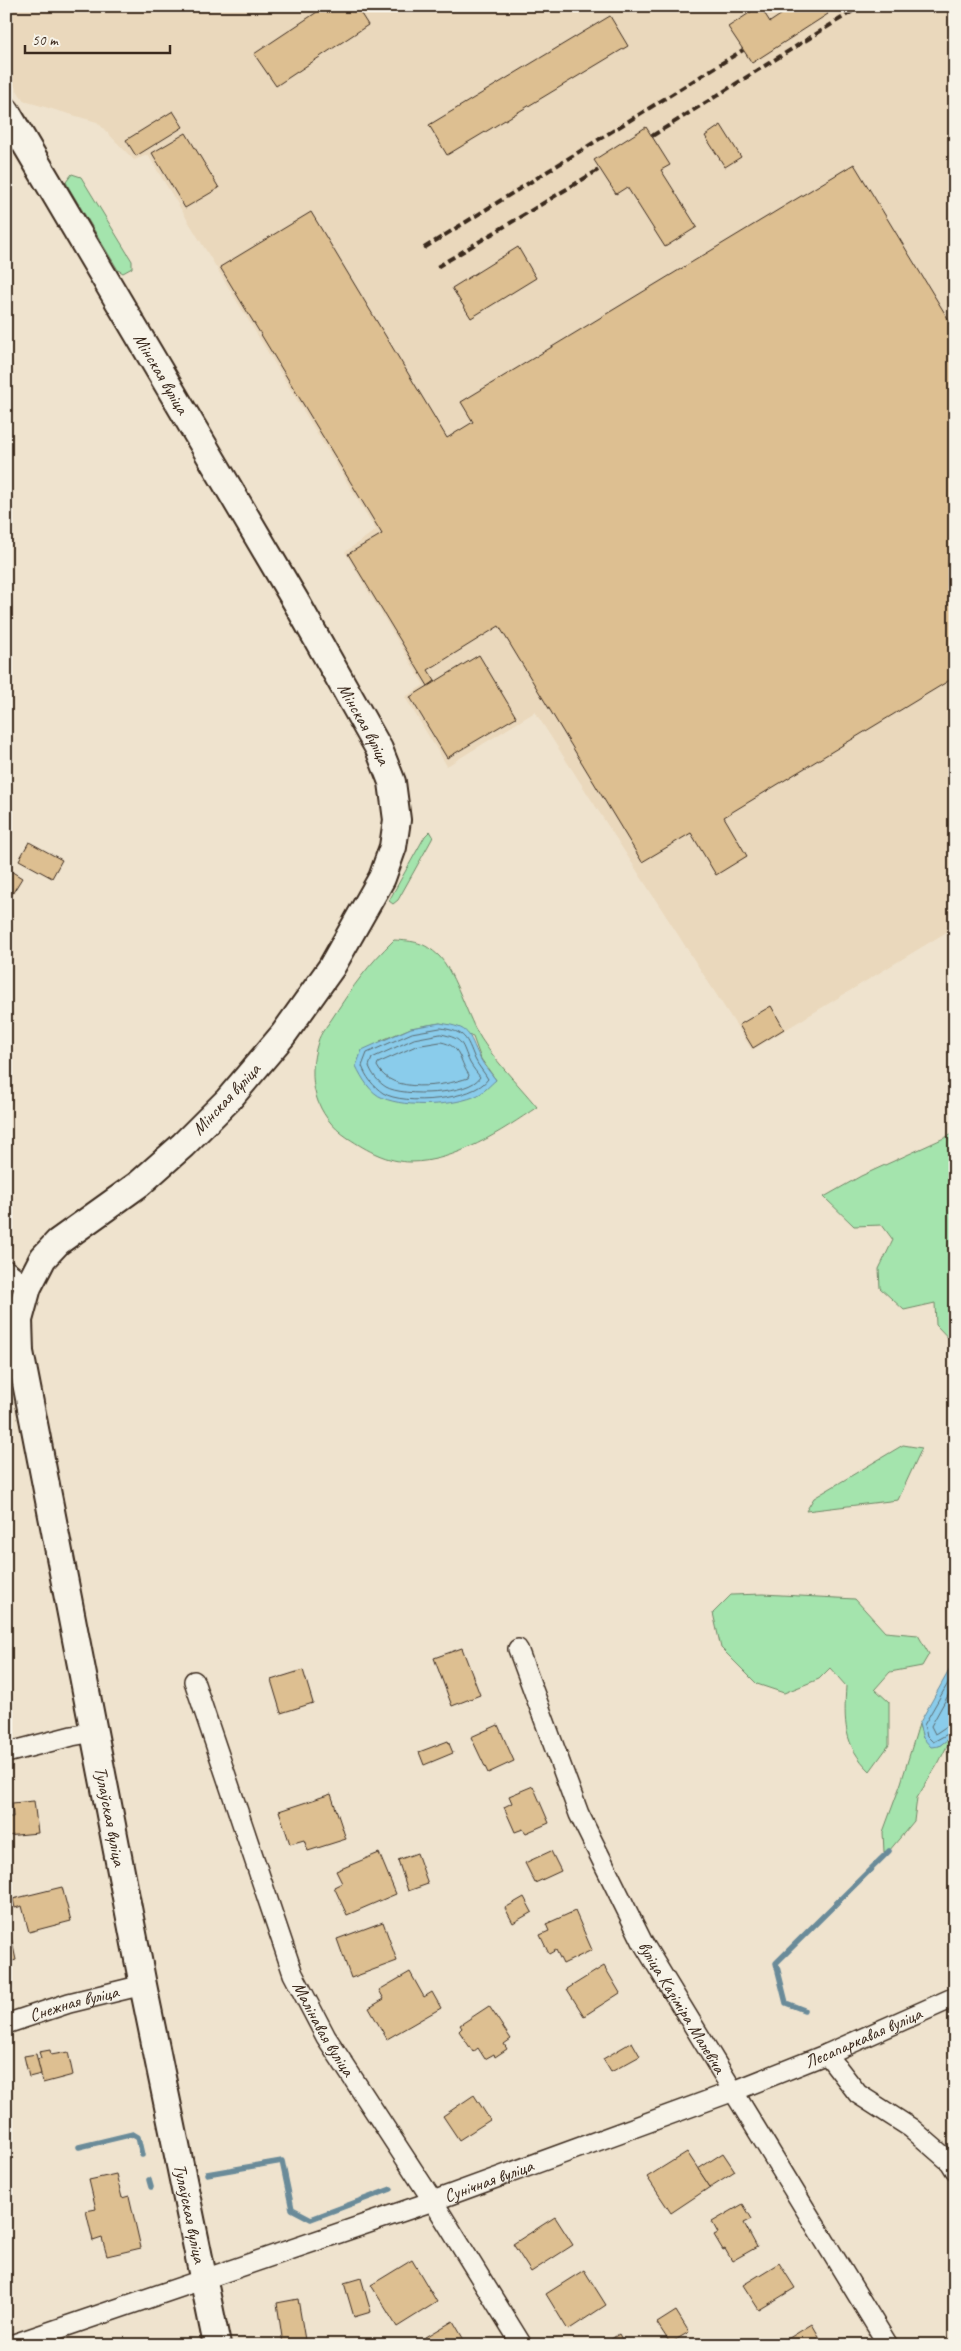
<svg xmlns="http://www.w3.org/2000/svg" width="961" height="2351" font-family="Caveat,sans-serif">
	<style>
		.built { fill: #ead8bc; fill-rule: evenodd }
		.green { fill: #a4e4ad; stroke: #708766; fill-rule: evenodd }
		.water { fill: #8acceb; stroke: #6a8b99 }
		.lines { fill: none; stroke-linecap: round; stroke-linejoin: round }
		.shore { stroke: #5b6b70; stroke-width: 1 }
		.stream { stroke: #6a8b99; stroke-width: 5.5 }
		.building { fill: #ddbf91; stroke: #3b2a1e }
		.street-casing { stroke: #3b2a1e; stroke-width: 22 }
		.secondary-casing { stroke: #3b2a1e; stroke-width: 30 }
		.street { stroke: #f7f3e8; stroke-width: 19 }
		.secondary { stroke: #f7f3e8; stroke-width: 26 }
		.rail { stroke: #3b2a1e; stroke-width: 4; stroke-dasharray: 8 4; stroke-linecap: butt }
		.labels { text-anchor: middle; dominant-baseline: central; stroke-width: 5; stroke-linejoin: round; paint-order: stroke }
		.street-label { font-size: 18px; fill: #3b2a1e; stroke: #f7f3e8 }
	</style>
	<rect width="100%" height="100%" fill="#efe3ce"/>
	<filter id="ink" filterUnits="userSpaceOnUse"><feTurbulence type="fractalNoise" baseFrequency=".02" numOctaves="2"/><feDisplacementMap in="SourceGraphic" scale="10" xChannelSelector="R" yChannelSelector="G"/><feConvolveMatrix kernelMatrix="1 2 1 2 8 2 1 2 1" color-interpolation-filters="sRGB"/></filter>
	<g filter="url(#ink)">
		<path class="built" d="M6 6H955V927L752 1050 535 712 447 766 405 697 424 685 345 552 376 530 148 155 134 160 97 122 24 101 6 73ZM771 1006 784 1029 753 1048 740 1024Z"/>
		<g class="green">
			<path d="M72 174 81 177 132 261V268L123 273 118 270 69 188 66 182Z"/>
			<path d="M430 831 433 836 432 839 398 900 393 904 389 901 391 897 425 836Z"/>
			<path d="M394 940C414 941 424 942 439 956 452 969 466 1010 475 1028 491 1058 516 1081 537 1107 502 1131 455 1162 411 1162 387 1162 368 1151 348 1138 315 1116 306 1080 318 1042 320 1033 328 1025 333 1017 353 986 368 965 394 940ZM440 1023 473 1037 481 1059 496 1080 380 1041 411 1028Z"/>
			<path d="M955 1133V1345L936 1325 935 1303 904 1310 880 1288 879 1269 893 1240 882 1225 854 1226 824 1197 861 1176Z"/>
			<path d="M903 1445 922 1448 898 1500 806 1511 814 1498Z"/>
			<path d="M763 1594 855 1599 885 1632 918 1635 929 1654 922 1666 890 1672 875 1689 889 1702V1745L870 1771C843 1745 844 1721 846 1686L830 1668 819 1679 784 1693 757 1684 721 1648 713 1613 731 1595Z"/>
			<path d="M919 1724 923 1738 939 1746 952 1736 939 1762 917 1798 914 1821 889 1851 884 1852 883 1832 901 1783Z"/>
		</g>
		<g class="water">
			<path d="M440 1023C472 1028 467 1032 480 1058 484 1066 491 1073 496 1080 490 1085 484 1092 478 1095 456 1106 406 1108 383 1098 370 1093 362 1078 356 1066L362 1050 411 1028Z"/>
			<path d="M955 1652V1734L939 1746 931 1747 923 1738 919 1724 951 1667Z"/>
		</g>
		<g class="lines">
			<g class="shore">
				<path d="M441 1028C466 1032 466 1037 475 1059 478 1066 484 1072 488 1079 474 1100 404 1106 383 1093 373 1086 366 1077 362 1066L367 1053 412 1033Z"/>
				<path d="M441 1034C465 1039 461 1044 470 1063 473 1068 477 1073 480 1077 470 1095 403 1097 386 1087 378 1082 372 1074 369 1066L372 1058 414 1039Z"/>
				<path d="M441 1042C462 1046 458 1059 469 1075L468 1078C444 1086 391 1095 377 1066L378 1063 416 1046Z"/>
				<path d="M955 1671 924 1725 927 1736 933 1742 955 1730"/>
				<path d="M955 1683 931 1726 935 1734 947 1726 955 1724"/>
			</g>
			<g class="stream">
				<path d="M804 2010 786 2003 776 1963 889 1851"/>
				<path d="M79 2147 133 2134 138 2137 142 2155"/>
				<path d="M207 2174 282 2161 292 2209 311 2219 391 2189"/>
				<path d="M149 2180 151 2187"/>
			</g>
		</g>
		<g class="building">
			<path d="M326 6H356L368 25 276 86 254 54Z"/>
			<path d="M760 6 770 22 794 6H823L828 14 752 63 728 27Z"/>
			<path d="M610 16 628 46 447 155 429 125Z"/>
			<path d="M173 111 183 127 136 156 126 140Z"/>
			<path d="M721 125 741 157 725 167 705 136Z"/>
			<path d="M646 127 670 165 661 170 697 227 665 247 627 187 616 194 594 160Z"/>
			<path d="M186 133 219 188 185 208 152 153Z"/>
			<path d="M854 164 955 330V677L724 817 747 856 716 875 691 833 642 862 499 626 428 670 435 681 428 686 348 554 382 534 220 267 311 212 447 438 473 422 461 402Z"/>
			<path d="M518 247 536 278 471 318 452 288Z"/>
			<path d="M479 655 516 717 447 758 410 697Z"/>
			<path d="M29 842 62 860 52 878 19 860Z"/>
			<path d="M6 868 22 878 6 904Z"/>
			<path d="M771 1006 784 1029 753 1048 739 1025Z"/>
			<path d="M462 1648 480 1695 452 1706 434 1658Z"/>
			<path d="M303 1670 313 1703 281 1713 271 1680Z"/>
			<path d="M498 1725 514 1761 488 1773 471 1737Z"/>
			<path d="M448 1741 453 1753 424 1765 419 1752Z"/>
			<path d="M533 1786 549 1823 526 1833 523 1829 515 1832 504 1807 512 1803 509 1796Z"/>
			<path d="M331 1794 346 1839 308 1851 304 1840 290 1844 279 1811Z"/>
			<path d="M34 1801 38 1833 6 1836V1817H13L12 1803Z"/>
			<path d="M551 1851 561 1871 535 1883 525 1863Z"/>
			<path d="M379 1853 396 1894 347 1915 334 1887 342 1883 336 1871Z"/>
			<path d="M417 1853 428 1884 408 1891 398 1860Z"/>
			<path d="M62 1887 71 1921 29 1932 22 1906 15 1908 13 1899Z"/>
			<path d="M524 1897 532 1912 513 1923 505 1908Z"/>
			<path d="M575 1911 592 1950 563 1964 556 1950 549 1954 540 1935 549 1931 546 1924Z"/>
			<path d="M383 1922 397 1961 351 1978 337 1939Z"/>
			<path d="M8 1923 16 1960 6 1963V1924Z"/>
			<path d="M604 1966 620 1993 584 2016 567 1989Z"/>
			<path d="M410 1972 424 1997 432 1992 441 2008 387 2039 369 2008 384 1999 379 1990Z"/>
			<path d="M489 2006 511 2039 504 2044 507 2049 495 2057 494 2054 485 2059 478 2048 473 2052 459 2031 462 2028 460 2025Z"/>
			<path d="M632 2042 640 2056 611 2072 603 2059Z"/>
			<path d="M50 2050 51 2055 68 2052 73 2075 43 2083 37 2059 41 2058 39 2052Z"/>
			<path d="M36 2054 41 2074 29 2077 24 2056Z"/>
			<path d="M474 2095 490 2120 459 2140 443 2116Z"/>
			<path d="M687 2152 710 2187 671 2213 647 2177Z"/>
			<path d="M723 2153 735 2171 710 2187 698 2169Z"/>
			<path d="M116 2174 122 2198 129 2196 141 2248 107 2256 102 2238 93 2241 86 2211 96 2209 89 2180Z"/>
			<path d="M743 2204 752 2219 744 2223 757 2247 732 2261 725 2249 723 2250 714 2235 718 2233 712 2222Z"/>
			<path d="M555 2217 573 2245 531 2272 513 2244Z"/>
			<path d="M412 2260 437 2302 397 2327 371 2285Z"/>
			<path d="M779 2263 795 2288 759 2310 743 2285Z"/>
			<path d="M584 2270 606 2305 568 2330 546 2294Z"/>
			<path d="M361 2278 371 2312 354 2317 344 2283Z"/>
			<path d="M298 2299 305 2340 283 2344 277 2303Z"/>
			<path d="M676 2311 689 2332 670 2343 657 2323Z"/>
			<path d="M453 2321 467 2345H417L416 2343Z"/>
			<path d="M812 2324 824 2345H789L786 2340Z"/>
			<path d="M619 2334 625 2345H602Z"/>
		</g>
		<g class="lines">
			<g class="street-casing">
				<g id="street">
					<path d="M6 1270 28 1287"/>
					<path id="s1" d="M518 1649 579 1814 643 1943 888 2345"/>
					<path id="s2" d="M194 1681 293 1974 326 2037 433 2201 522 2345"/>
					<path d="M6 1753 72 1736 94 1732"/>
					<path id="s3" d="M6 2024 69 2003 143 1985"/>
					<path d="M827 2054 858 2094 911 2128 950 2162 955 2170"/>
					<path id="s4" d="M11 2345 433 2201 734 2091 827 2054 955 1997"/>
				</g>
			</g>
			<g class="secondary-casing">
				<g id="secondary">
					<path id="s5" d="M6 111 295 600 379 749 392 782 397 820 393 847 382 878 331 968 283 1035 228 1100 183 1145 139 1184 58 1242 43 1258 28 1287 19 1320 20 1352 54 1526 143 1985 217 2345"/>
				</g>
			</g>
			<use href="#street" class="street"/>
			<use href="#secondary" class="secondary"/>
			<g class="rail">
				<path d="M652 136 861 6"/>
				<path d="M424 248 743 50"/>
				<path d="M437 267 600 169"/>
			</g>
		</g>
	</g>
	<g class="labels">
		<g class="street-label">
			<text stroke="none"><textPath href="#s5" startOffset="305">Мінская вуліца</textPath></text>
			<text stroke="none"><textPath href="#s5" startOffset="710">Мінская вуліца</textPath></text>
			<text transform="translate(226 1099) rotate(-47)">Мінская вуліца</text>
			<text stroke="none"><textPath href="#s5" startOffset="1960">Тулаўская вуліца</textPath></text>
			<text stroke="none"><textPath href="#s3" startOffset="71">Снежная вуліца</textPath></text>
			<text stroke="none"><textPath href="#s1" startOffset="395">вуліца Казіміра Малевіча</textPath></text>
			<text stroke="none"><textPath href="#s2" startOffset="372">Малінавая вуліца</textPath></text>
			<text stroke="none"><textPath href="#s4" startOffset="906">Лесапаркавая вуліца</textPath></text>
			<text stroke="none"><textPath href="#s4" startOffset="505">Сунічная вуліца</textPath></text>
			<text stroke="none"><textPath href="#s5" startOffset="2365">Тулаўская вуліца</textPath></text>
		</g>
	</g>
	<rect width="961" height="2351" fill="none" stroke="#f7f3e8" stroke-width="25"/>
	<rect x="12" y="12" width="936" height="2326" fill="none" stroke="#3b2a1e" stroke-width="2" filter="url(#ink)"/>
	<path d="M25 45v8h145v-8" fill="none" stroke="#3b2a1e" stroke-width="2.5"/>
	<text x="32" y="45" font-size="15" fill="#3b2a1e" stroke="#f7f3e8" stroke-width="4" paint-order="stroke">50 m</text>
</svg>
